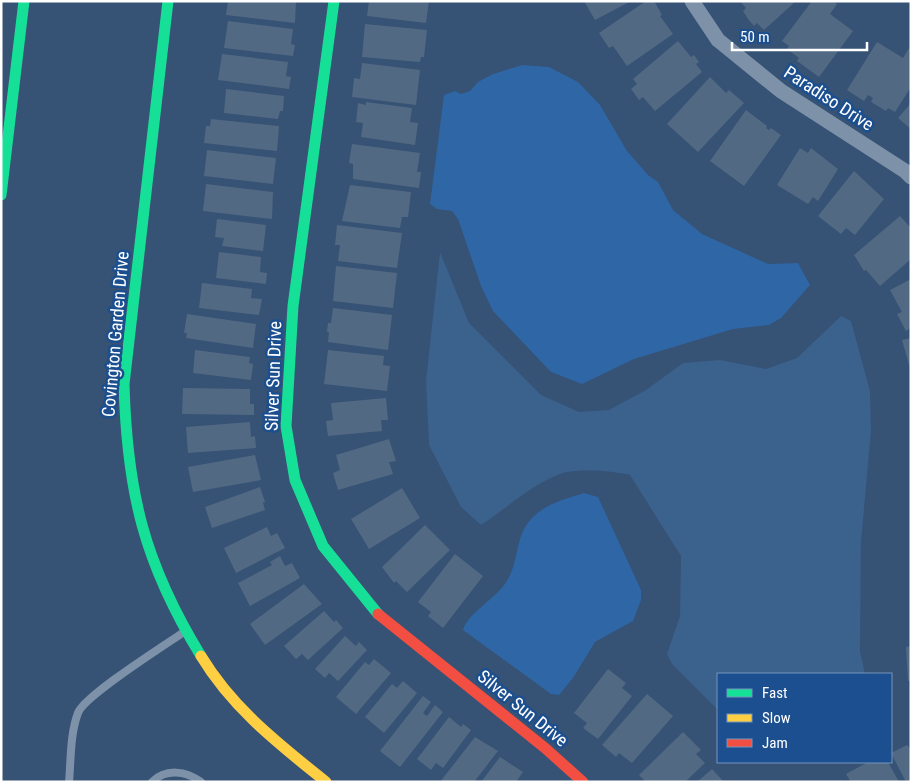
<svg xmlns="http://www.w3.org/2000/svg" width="912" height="783" font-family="'Roboto Condensed',sans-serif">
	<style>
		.green { fill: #2f66a5 }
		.water { fill: #3b618d }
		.building { fill: #526984 }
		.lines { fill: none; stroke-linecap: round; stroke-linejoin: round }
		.lane { stroke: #7d92a8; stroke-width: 8 }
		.street { stroke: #7d92a8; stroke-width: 15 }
		.fast { stroke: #16e098; stroke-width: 11 }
		.slow { stroke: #ffcf43; stroke-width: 11 }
		.jam { stroke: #f24e42; stroke-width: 11 }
		.labels { text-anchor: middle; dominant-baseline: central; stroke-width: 5; stroke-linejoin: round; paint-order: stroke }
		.street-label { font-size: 18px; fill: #fff; stroke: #1b4f8f }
	</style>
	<rect width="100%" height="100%" fill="#365274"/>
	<g class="green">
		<path d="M522 65 549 67 578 82 600 105 627 151 648 175 658 182 673 210 702 234 768 264 798 263 810 285 781 318 769 325 733 329 634 359 582 384 551 372 493 311 481 286 458 219 452 211 437 209 430 204 444 95 455 91 461 94 470 91 478 82 493 74Z"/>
		<path d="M584 493 598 497 641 590V600L633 621 595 642 573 678 559 695 551 694 463 630C468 612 498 598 508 579 515 567 516 552 520 539 529 509 557 501 584 493Z"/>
	</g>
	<path class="water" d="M440 252 469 323 541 395 579 412 609 410 646 390 683 363 720 360 766 369 797 358 841 316 851 321 870 391 871 431 861 542 860 651 865 674H718V710L672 664 667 654 680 616 681 556 630 475C612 471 577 468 560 474 531 485 507 508 481 525L461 507 429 445 426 381Z"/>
	<g class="building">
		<path d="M228 1H296L295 23 226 15Z"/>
		<path d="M369 1H429L426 23 367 16Z"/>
		<path d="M584 1H631L595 20Z"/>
		<path d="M646 1H654L662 15 660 16 673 34 627 66 613 46 609 48 599 33Z"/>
		<path d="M740 1H796L764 30 757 23 754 26 748 19 743 11 746 8Z"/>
		<path d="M812 1H834L837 4 830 14 853 31 819 77 797 61 799 58 787 49 789 46 782 41Z"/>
		<path d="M228 21 293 29 291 44 295 45 293 56 224 48Z"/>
		<path d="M365 24 427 30 424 57H421L420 62 362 57Z"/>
		<path d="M678 41 691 57 694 55 699 62 696 64 702 72 655 111 643 97 639 100 631 89 637 84 633 79Z"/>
		<path d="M877 42 903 58 911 45V87L895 112 888 108 886 111 871 102 873 98 868 95 864 101 847 90Z"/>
		<path d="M222 54 288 62 286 76 291 77 289 89 218 80Z"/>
		<path d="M362 63 420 70 416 105 352 97 354 78 360 79Z"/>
		<path d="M710 77 726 93 729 90 744 103 698 152 667 124Z"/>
		<path d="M226 89 284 96 283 111H280L278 119 224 113Z"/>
		<path d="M366 102 412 108 410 122 418 123 415 145 361 137 363 123 356 122 358 103 366 105Z"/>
		<path d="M911 103V129L898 118Z"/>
		<path d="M746 110 767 126 766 128 769 130 771 128 781 135 744 186 710 161Z"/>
		<path d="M211 119 279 126 277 151 204 143 206 126H210Z"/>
		<path d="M352 144 420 153 417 172H421L419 188 353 179V164L349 163Z"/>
		<path d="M800 148 808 153 811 148 838 169 818 201 813 197 808 204 777 185Z"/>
		<path d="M207 150 276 158 273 184 204 176Z"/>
		<path d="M854 171 884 199 855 235 846 228 841 234 818 216Z"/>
		<path d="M206 184 273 192 272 219 203 211Z"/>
		<path d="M350 185 411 192 408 217H402L400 228 342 221Z"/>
		<path d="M900 216 911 228V259L880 286 866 270 864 271 854 255Z"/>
		<path d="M217 219 266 225 263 251 222 246 224 238 215 237Z"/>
		<path d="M337 225 402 233 397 268 338 261 340 245H335Z"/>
		<path d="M219 252 261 257 260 272 267 273 266 284 216 278Z"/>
		<path d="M336 266 397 273 393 308 333 301Z"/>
		<path d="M911 279V328L906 331 897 314 902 312 890 290Z"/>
		<path d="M202 283 252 289 251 298 262 299 259 315 199 308Z"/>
		<path d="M333 308 392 315 388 350 328 342 329 332H327L328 323H331Z"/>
		<path d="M187 314 256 324 253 348 186 338 187 333H184Z"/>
		<path d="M911 338V368H910L902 340Z"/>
		<path d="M195 350 250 357 249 363 253 364 251 380 193 373Z"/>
		<path d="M328 350 384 356 383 365 390 366 387 391 324 384Z"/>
		<path d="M183 388 250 389V404H254V415L182 414Z"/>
		<path d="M386 398 388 420H381L382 431 328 436 326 421 333 420 331 403Z"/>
		<path d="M250 422 251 437 255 436 256 448 188 453 186 427Z"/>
		<path d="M389 439 396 461 389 462 393 474 338 490 333 473 340 470 336 455Z"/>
		<path d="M255 455 261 480 193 492 188 467Z"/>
		<path d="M260 487 265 502 263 503 265 510 212 528 205 507Z"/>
		<path d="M402 488 420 518 369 549 351 519Z"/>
		<path d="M425 525 450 550 407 592 396 581 394 583 382 567Z"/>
		<path d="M267 527 271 536 277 533 285 548 236 573 224 548Z"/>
		<path d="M455 554 483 576 443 628 428 616 431 612 418 602Z"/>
		<path d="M280 556 285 566 292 563 300 578 250 606 238 583 272 565 270 562Z"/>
		<path d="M304 584 322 604 265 645 250 624Z"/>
		<path d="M324 611 334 622 336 620 343 628 308 660 302 654 296 659 284 646Z"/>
		<path d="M345 636 356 646 359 642 367 650 338 681 329 673 325 678 315 669Z"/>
		<path d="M911 646V681H908L906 647Z"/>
		<path d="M374 659 391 673 356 714 336 697 365 662 369 665Z"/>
		<path d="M608 669 626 683 622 688 632 696 598 739 583 728 587 723 574 713Z"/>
		<path d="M403 681 417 693 384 733 365 717 392 684 397 688Z"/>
		<path d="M647 694 673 716 632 763 619 753 616 757 602 745Z"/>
		<path d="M423 696 431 702 423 713 427 716 435 705 443 712 400 767 380 751Z"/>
		<path d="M449 717 461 727 463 724 471 730 443 768 436 763 431 770 417 759Z"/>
		<path d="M683 732 701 750 696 754 705 763 685 782H646L639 775Z"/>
		<path d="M475 737 498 751 474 782H440Z"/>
		<path d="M907 745 911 749V782H906L891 753Z"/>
		<path d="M500 757 523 772 516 782H481Z"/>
		<path d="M868 762H888L899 782H851L846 774Z"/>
		<path d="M712 769 724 782H697Z"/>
	</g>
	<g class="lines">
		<g class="lane">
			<path d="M69 782C71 760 70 734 78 713 84 696 165 645 184 632"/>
			<path d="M152 782C166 768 186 771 201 782"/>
		</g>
		<path class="street" d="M692 1 718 40 781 91 905 171 911 177"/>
		<g class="fast">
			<path d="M168 1 124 384C127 492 144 563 201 656"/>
			<path d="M334 1 293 306 286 426 295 480 323 546 378 614"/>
			<path d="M1 195 24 1"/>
		</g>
		<path class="slow" d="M201 656C233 709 279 744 326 782"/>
		<path class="jam" d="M378 614 545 748 583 782"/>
	</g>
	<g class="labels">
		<g class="street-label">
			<text transform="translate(829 98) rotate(33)">Paradiso Drive</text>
			<text transform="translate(115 334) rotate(-85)">Covington Garden Drive</text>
			<text transform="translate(273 376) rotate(-88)">Silver Sun Drive</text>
			<text transform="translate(523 708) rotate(39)">Silver Sun Drive</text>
		</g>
	</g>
	<rect width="912" height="783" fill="none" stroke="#ffffff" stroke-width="5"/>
	<rect x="717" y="673" width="175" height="90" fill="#1b4f8f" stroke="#7695bc"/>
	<rect x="727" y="689" width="25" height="8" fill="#16e098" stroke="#7695bc"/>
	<text x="762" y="698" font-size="15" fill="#ffffff">Fast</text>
	<rect x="727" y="714" width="25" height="8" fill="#ffcf43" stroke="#7695bc"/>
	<text x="762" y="723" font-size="15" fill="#ffffff">Slow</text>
	<rect x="727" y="739" width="25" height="8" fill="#f24e42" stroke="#7695bc"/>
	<text x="762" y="748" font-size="15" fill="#ffffff">Jam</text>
	<path d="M732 42v8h135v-8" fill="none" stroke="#ffffff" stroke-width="2.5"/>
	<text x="740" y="42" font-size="15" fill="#ffffff" stroke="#1b4f8f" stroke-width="4" paint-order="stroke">50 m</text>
</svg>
